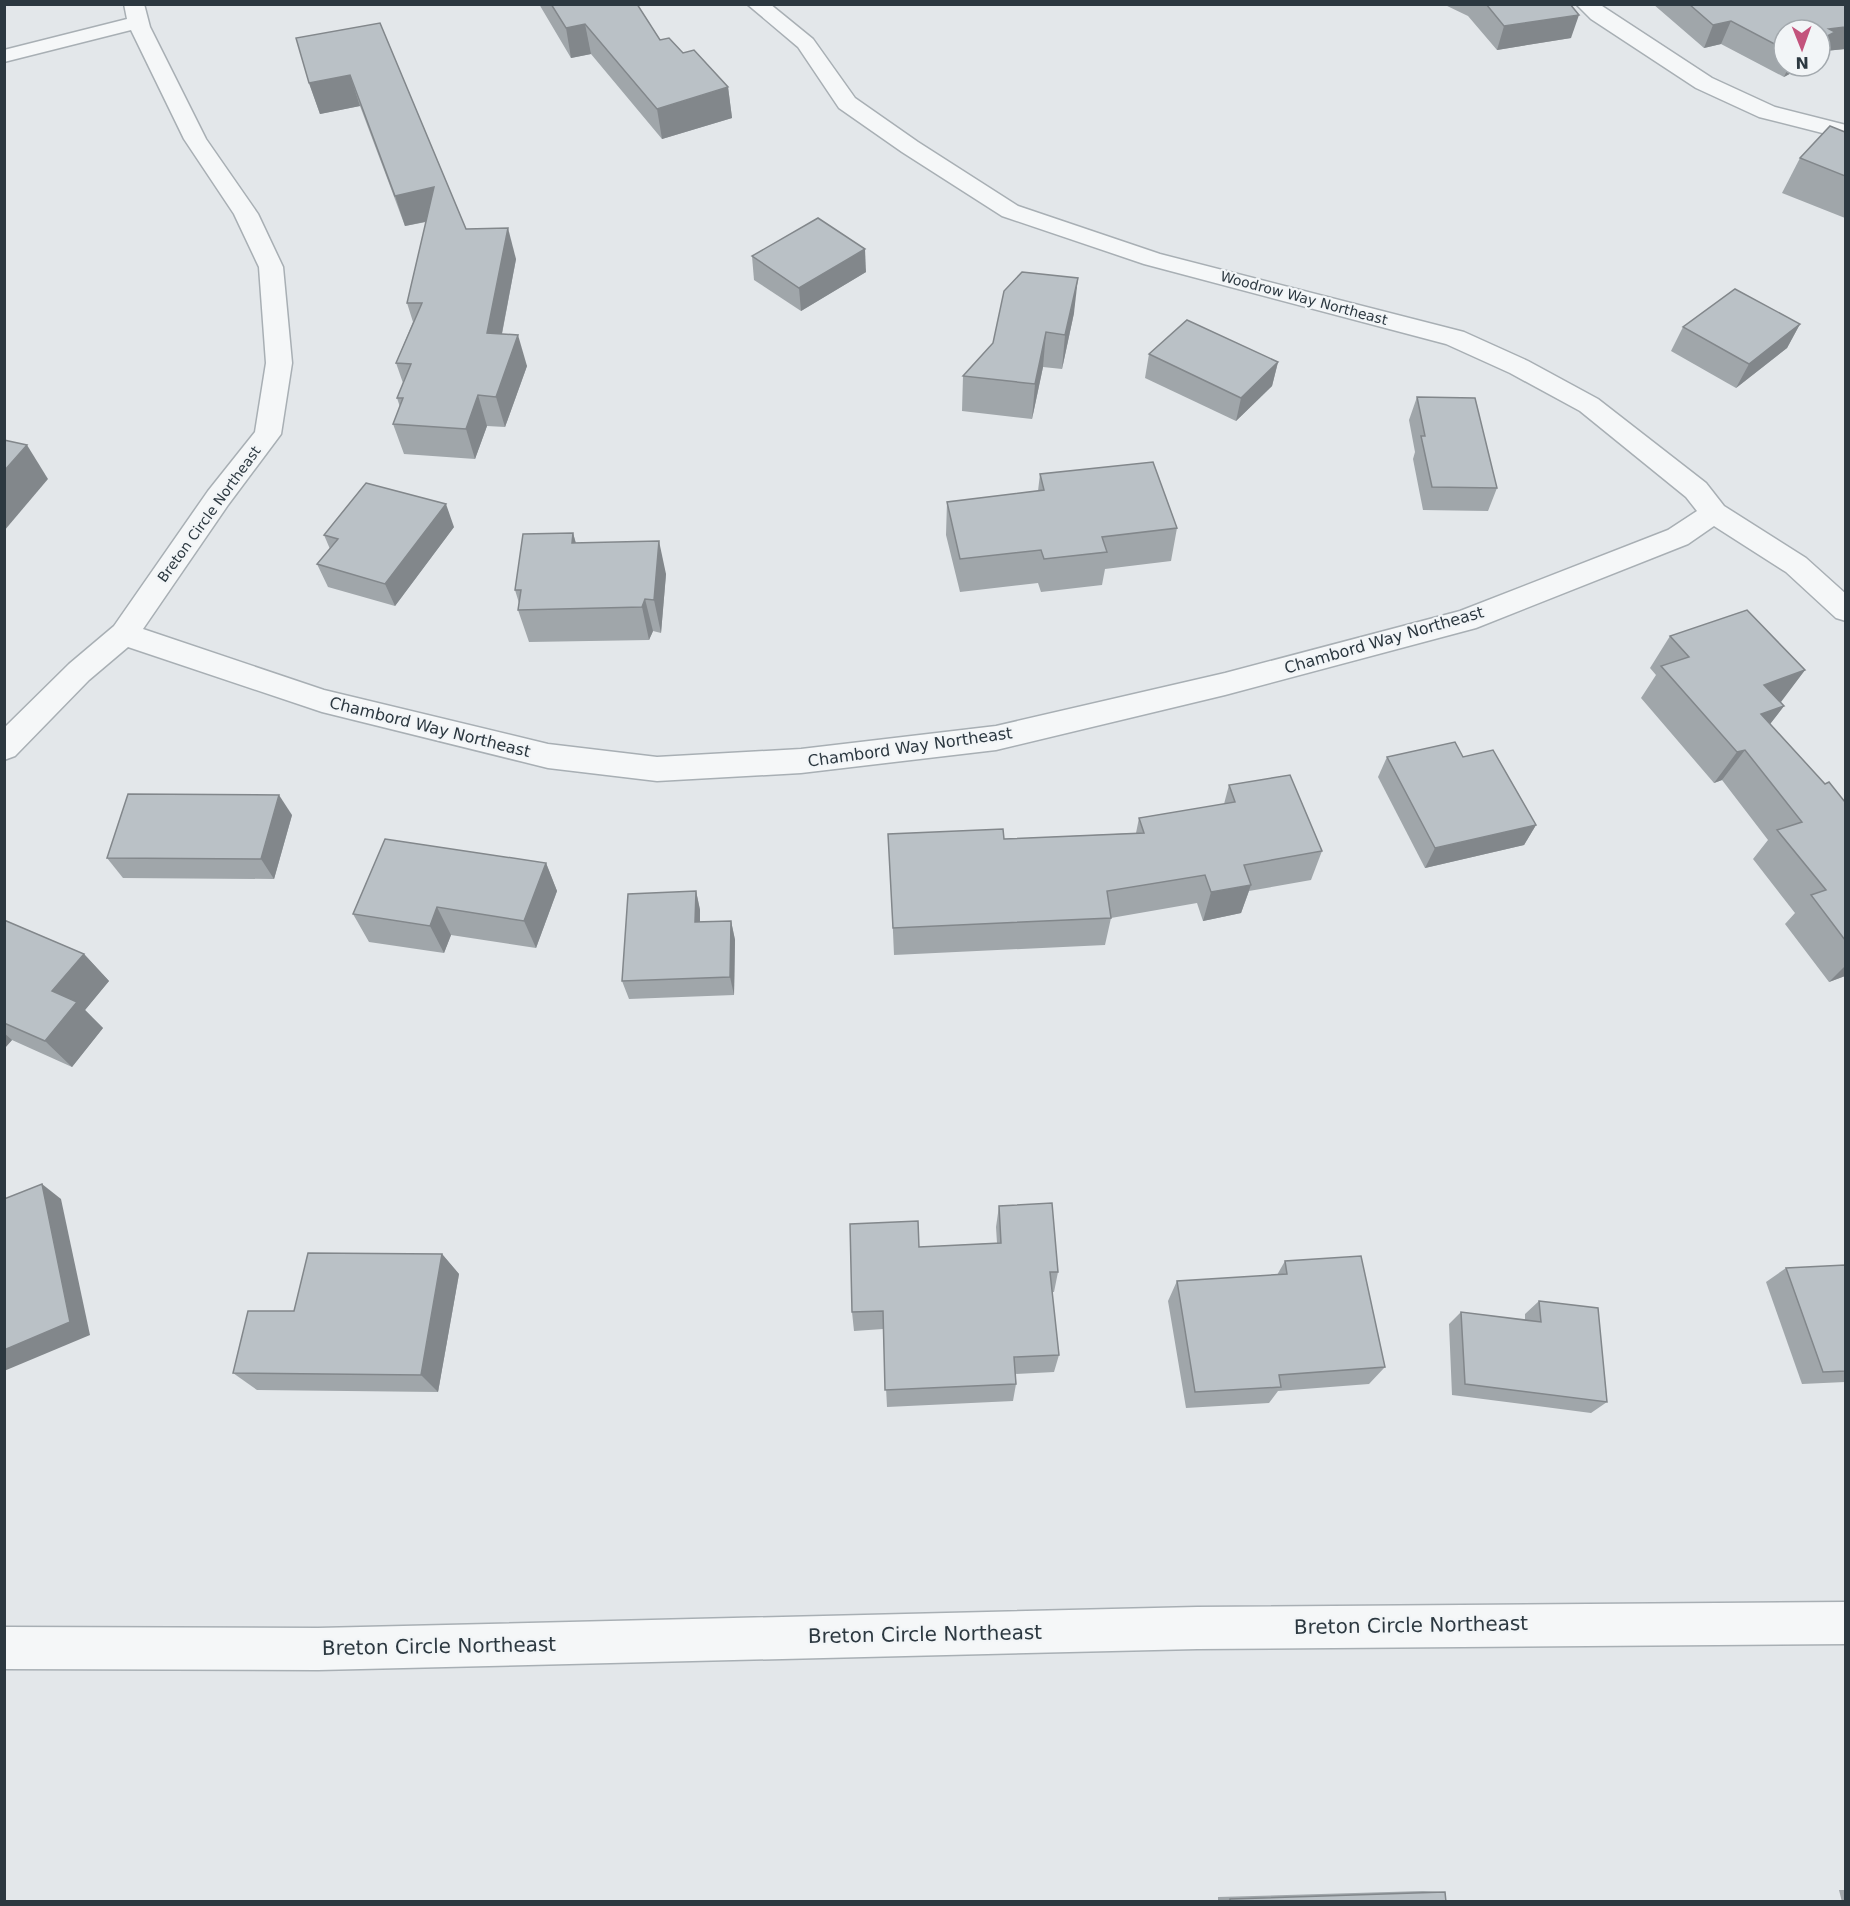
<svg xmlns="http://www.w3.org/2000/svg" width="1850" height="1906" font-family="'DejaVu Sans',sans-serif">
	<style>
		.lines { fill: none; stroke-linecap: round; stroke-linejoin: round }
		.street-casing { stroke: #a8afb4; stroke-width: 3 }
		.street { fill: #f5f7f8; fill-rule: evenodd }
		.wall { fill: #a0a6aa }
		.shaded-wall { fill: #82878b }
		.building { fill: #bac1c6; stroke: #82878b; stroke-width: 1.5 }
		.labels { text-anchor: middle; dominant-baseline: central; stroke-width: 4.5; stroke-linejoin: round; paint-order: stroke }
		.far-street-label { font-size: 14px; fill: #2c3840; stroke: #f2f5f7 }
		.street-label { font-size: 16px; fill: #2c3840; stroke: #f2f5f7 }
		.near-street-label { font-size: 20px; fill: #2c3840; stroke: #f2f5f7 }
	</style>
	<rect width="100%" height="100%" fill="#e3e7ea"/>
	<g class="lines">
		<g class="street-casing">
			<g id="street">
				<path d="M124 4H144L150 27 206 139 258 214 283 267 292 363 281 434 228 505 143 629 324 690 548 744 657 757 801 749 996 726 1225 673 1460 611 1668 530 1697 511 1686 497 1580 411 1510 373 1446 344 1144 264 1002 216 902 152 839 108 798 47 747 4H770L813 39 855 98 918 142 1018 206 1160 254 1464 332 1528 361 1598 399 1706 483 1724 506 1806 558 1846 594V621L1836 618 1786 572 1714 526 1688 544 1476 628 1225 695 996 750 801 773 657 781 548 768 322 712 128 647 89 680 15 756 4 760V728L69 664 114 626 208 491 255 432 266 363 259 267 234 214 184 139 131 30 4 62V50L127 19Z"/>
				<path d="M1576 4H1599L1712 78 1775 107 1846 125V139L1759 117 1696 88 1591 19Z"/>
				<path d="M1846 1602V1644L1197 1649 318 1670 4 1669V1627L318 1628 1197 1607Z"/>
			</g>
		</g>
		<use href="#street" class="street"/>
	</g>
	<g class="wall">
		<path d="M539 4H637L660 40 683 53 728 87 732 118 662 139 591 54 571 58Z"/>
		<path d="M1443 4H1570L1571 38 1497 50 1468 16Z"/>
		<path d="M1653 4H1845V49L1825 51 1824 55 1784 30V66H1804L1784 77 1721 44 1704 48Z"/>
		<path d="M380 23 466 229 516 259 502 334 527 366 505 427 487 426 475 459 404 454 393 424 400 407 397 398 403 383 396 363 413 322 407 303 426 222 405 226 360 106 320 114 309 83Z"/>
		<path d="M1845 132V218L1782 193 1800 158Z"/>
		<path d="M752 256 866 272 801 311 754 280Z"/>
		<path d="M1074 313 1062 369 1043 367 1032 419 962 411 963 376Z"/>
		<path d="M1800 324 1787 348 1736 388 1671 351 1683 327Z"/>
		<path d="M1149 354 1278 362 1272 386 1236 421 1145 378Z"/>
		<path d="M1417 397 1497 488 1488 511 1423 510 1413 459 1415 452 1409 420Z"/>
		<path d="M1040 474 1177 528 1171 561 1105 569 1102 585 1041 592 1038 583 960 592 946 535 947 502 1038 491Z"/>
		<path d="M454 527 395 606 328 587 317 564 330 549 324 535Z"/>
		<path d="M573 533 576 543 666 574 661 633 653 631 649 640 529 642 518 610 519 603 515 590Z"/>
		<path d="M1670 636 1805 670 1780 702 1784 706 1770 724 1825 784 1845 802V976L1829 982 1785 924 1795 913 1753 859 1768 840 1722 780 1714 783 1641 698 1656 675 1650 668Z"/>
		<path d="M1387 757H1463L1536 825 1524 845 1425 868 1378 777Z"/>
		<path d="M1229 785 1322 851 1311 880 1249 891 1241 913 1203 921 1197 903 1111 918 1105 945 894 955 890 863 1004 839 1136 833 1139 818 1224 804Z"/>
		<path d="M292 815 274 879 123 878 107 858Z"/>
		<path d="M546 863 557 891 536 948 451 935 444 953 369 942 353 914Z"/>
		<path d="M696 891 700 910V922L731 921 735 940 734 995 629 999 622 981Z"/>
		<path d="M4 920 84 954 109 981 85 1010 103 1028 72 1067 12 1040 4 1049Z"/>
		<path d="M999 1206 1058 1272 1054 1292H1052L1059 1355 1054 1372 1015 1374 1016 1384 1013 1401 887 1407 883 1329 854 1331 852 1312 919 1247 997 1243 996 1227Z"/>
		<path d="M442 1254 459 1274 438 1392 257 1390 233 1373 294 1311Z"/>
		<path d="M1285 1261 1385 1367 1369 1384 1278 1391 1269 1403 1186 1408 1168 1301 1177 1281 1277 1275Z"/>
		<path d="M1845 1265V1382L1802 1384 1766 1282 1786 1268Z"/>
		<path d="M1539 1301 1607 1402 1591 1413 1452 1395 1449 1324 1461 1312 1525 1320V1314Z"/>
		<path d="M1839 1890H1845V1902H1842Z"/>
		<path d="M1423 1891 1445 1892 1446 1902H1218V1897Z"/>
	</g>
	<g class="shaded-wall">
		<path d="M1579 15 1571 38 1497 50 1504 26Z"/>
		<path d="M1731 21 1721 44 1704 48 1713 25Z"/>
		<path d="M585 24 591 54 571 58 566 28Z"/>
		<path d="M1845 27V49L1825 51 1824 55 1820 57V40L1829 29Z"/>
		<path d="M1789 66H1804L1784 77Z"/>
		<path d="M350 75 360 106 320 114 309 83Z"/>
		<path d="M728 87 732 118 662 139 657 109Z"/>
		<path d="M434 187 443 218 405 226 395 196Z"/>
		<path d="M508 228 516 259 496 364 487 333Z"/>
		<path d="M865 249 866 272 801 311 799 288Z"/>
		<path d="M1078 278 1074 313 1062 369 1065 335Z"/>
		<path d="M1800 324 1787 348 1736 388 1749 364Z"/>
		<path d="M1046 332 1043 367 1032 419 1035 384Z"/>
		<path d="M518 335 527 366 505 427 496 397Z"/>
		<path d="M1278 362 1272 386 1236 421 1241 398Z"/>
		<path d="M478 395 487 426 475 459 466 429Z"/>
		<path d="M27 445 48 479 4 531V471Z"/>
		<path d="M446 504 454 527 395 606 385 584Z"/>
		<path d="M573 533 582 567 572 543Z"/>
		<path d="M659 541 666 574 661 633 654 600Z"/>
		<path d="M645 599 653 631 649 640 642 607Z"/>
		<path d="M1805 670 1781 702 1742 716 1764 685Z"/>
		<path d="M1784 706 1760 737 1761 714Z"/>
		<path d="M1745 750 1722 780 1714 783 1737 752Z"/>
		<path d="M279 795 292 815 274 879 261 859Z"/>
		<path d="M1536 825 1524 845 1425 868 1435 848Z"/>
		<path d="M546 863 557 891 536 948 524 921Z"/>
		<path d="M1251 885 1241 913 1203 921 1211 892Z"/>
		<path d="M696 891 700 910V941L695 922Z"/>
		<path d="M437 907 451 935 444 953 430 926Z"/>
		<path d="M731 921 735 940 734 995 730 977Z"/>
		<path d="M84 954 109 981 85 1010 103 1028 72 1067 45 1041 52 991Z"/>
		<path d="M1845 966V976L1829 982Z"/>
		<path d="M4 1033 12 1040 4 1049Z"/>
		<path d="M42 1184 61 1199 90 1335 4 1371V1350Z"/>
		<path d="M442 1254 459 1274 438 1392 421 1375Z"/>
	</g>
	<g class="building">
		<path d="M551 4H637L660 40 669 38 683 53 694 50 728 87 657 109 585 24 566 28Z"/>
		<path d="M1486 4H1570L1579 15 1504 26Z"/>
		<path d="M1689 4H1845V27L1829 29 1835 32 1820 40V30H1784V49L1731 21 1713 25Z"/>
		<path d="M380 23 466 229 508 228 487 333 518 335 496 397 478 395 466 429 393 424 403 398H397L411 364 396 363 422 303H407L434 187 395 196 350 75 309 83 296 38Z"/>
		<path d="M1830 126 1845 132V176L1800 158Z"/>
		<path d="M818 218 865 249 799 288 752 256Z"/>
		<path d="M1022 272 1078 278 1065 335 1046 332 1035 384 963 376 993 343 1004 291Z"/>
		<path d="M1735 289 1800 324 1749 364 1683 327Z"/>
		<path d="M1187 320 1278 362 1241 398 1149 354Z"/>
		<path d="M1417 397 1475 398 1497 488 1432 487 1421 436H1425Z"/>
		<path d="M4 440 27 445 4 471Z"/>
		<path d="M1153 462 1177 528 1102 537 1107 552 1044 559 1041 550 960 559 947 502 1044 490 1040 474Z"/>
		<path d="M366 483 446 504 385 584 317 564 338 539 324 535Z"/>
		<path d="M573 533 572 543 659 541 654 600 645 599 642 607 518 610 521 590H515L523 534Z"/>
		<path d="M1747 610 1805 670 1764 685 1784 706 1761 714 1825 784 1829 782 1845 802V940L1811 895 1826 890 1777 830 1802 822 1745 750 1737 752 1661 666 1689 657 1670 636Z"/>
		<path d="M1455 742 1463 757 1493 750 1536 825 1435 848 1387 757Z"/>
		<path d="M1290 775 1322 851 1244 865 1251 885 1211 892 1205 875 1107 891 1111 918 893 928 888 834 1003 829 1004 839 1144 833 1139 818 1235 802 1229 785Z"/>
		<path d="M128 794 279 795 261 859 107 858Z"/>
		<path d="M385 839 546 863 524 921 437 907 430 926 353 914Z"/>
		<path d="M696 891 695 922 731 921 730 977 622 981 628 894Z"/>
		<path d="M4 920 84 954 52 991 77 1002 45 1041 4 1023Z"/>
		<path d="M42 1184 70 1322 4 1350V1199Z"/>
		<path d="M1052 1203 1058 1272H1050L1059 1355 1014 1357 1016 1384 885 1390 883 1311 852 1312 850 1224 918 1221 919 1247 1001 1243 999 1206Z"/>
		<path d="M308 1253 442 1254 421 1375 233 1373 248 1311H294Z"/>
		<path d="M1361 1256 1385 1367 1279 1375 1281 1387 1195 1392 1177 1281 1287 1274 1285 1261Z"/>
		<path d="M1845 1265V1371L1823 1372 1786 1268Z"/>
		<path d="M1539 1301 1598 1308 1607 1402 1465 1384 1461 1312 1541 1322Z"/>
		<path d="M1445 1892 1446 1902H1230V1899Z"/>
	</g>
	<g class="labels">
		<g class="far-street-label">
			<text transform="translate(1304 298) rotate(15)">Woodrow Way Northeast</text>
			<text transform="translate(209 514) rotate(-54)">Breton Circle Northeast</text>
		</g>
		<g class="street-label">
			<text transform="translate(1384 640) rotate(-16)">Chambord Way Northeast</text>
			<text transform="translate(430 727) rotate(14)">Chambord Way Northeast</text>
			<text transform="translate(910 747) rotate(-8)">Chambord Way Northeast</text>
		</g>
		<g class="near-street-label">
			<text transform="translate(1411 1625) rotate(-1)">Breton Circle Northeast</text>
			<text transform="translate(925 1634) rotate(-1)">Breton Circle Northeast</text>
			<text transform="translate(439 1646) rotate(-1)">Breton Circle Northeast</text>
		</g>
	</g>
	<rect width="1850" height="1906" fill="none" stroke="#2c3840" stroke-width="12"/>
	<g transform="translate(1802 48) rotate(179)"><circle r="28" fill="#f2f5f7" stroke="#a3a9ae" stroke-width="1.5"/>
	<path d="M0-4.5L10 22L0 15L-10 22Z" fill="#c3537c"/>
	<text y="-9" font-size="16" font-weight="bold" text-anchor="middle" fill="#2c3840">N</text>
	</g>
</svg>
